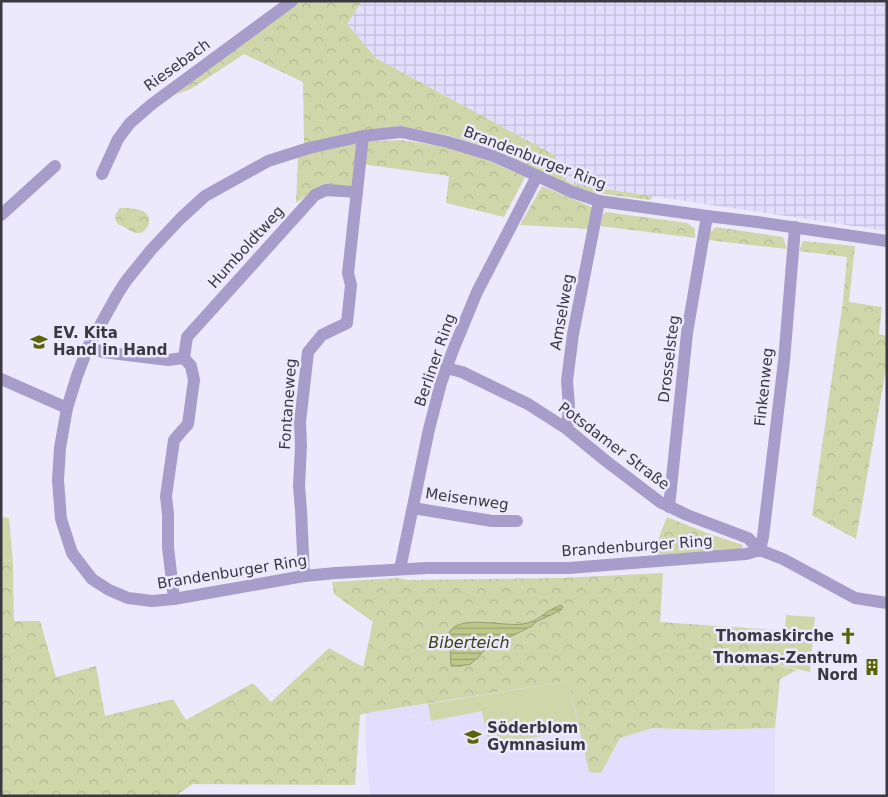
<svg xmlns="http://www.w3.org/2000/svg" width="888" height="797" font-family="'DejaVu Sans',sans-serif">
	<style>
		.built { fill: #e3defd }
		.industrial { fill: url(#industrial-grid) }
		.grass { fill: #cfd7aa }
		.forest { fill: url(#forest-crowns); fill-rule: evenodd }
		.water { fill: url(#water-rules); stroke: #969d74 }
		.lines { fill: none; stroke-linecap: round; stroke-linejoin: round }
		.minor { stroke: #a69dcb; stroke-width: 12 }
		.labels { text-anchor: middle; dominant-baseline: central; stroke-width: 5; stroke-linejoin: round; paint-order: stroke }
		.street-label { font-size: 15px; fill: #3a3942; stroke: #ece9fc }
		.poi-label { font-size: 15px; font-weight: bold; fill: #3a3942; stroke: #ece9fc; text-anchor: start }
		.water-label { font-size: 16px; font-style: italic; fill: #3b4111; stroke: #ece9fc }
	</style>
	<defs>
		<pattern id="industrial-grid" width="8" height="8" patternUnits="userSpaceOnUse" patternTransform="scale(1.25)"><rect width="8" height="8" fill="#e3defd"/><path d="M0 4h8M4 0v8" fill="none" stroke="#c4bfda"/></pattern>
		<pattern id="forest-crowns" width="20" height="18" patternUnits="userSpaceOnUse" patternTransform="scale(1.25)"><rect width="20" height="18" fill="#cfd7aa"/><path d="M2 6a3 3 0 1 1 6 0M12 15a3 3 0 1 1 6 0" fill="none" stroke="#b2b994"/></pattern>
		<pattern id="water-rules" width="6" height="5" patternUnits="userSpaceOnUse" patternTransform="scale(1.25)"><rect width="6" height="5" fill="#bdc889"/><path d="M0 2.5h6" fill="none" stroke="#9ba372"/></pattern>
	</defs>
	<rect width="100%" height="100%" fill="#ece9fc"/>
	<path class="built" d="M569 681 601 773 620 738 653 728 705 730 775 728V796H370L365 735 366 713Z"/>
	<path class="industrial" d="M362 1H887V231L590 187 572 184 565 180 557 169 554 161 556 156 376 58 347 24Z"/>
	<g class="grass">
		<path d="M1 517 9 518 13 563 1 556Z"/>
		<path d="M707 533 743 545 741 550 709 552Z"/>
		<path d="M786 615 815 617 810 672 760 661 762 629 785 631Z"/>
		<path d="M569 681 579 729 489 746 482 711 431 721 428 704Z"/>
	</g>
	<g class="forest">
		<path d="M297 1H362L347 24 376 58 556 156 554 161 557 169 561 174 565 180 572 184 590 187 653 196 650 200 588 192 556 180 499 151 451 136 400 126 354 132 304 144 303 82 244 54 191 89 175 95Z"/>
		<path d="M401 140 452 148 492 162 525 177 504 217 446 203 449 176 354 163 352 185 320 186 296 203 298 156 366 141Z"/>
		<path d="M542 186 594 208 590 229 520 225Z"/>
		<path d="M120 208C127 208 141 208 147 214 153 221 146 235 136 233 130 232 125 226 119 225 113 219 115 213 120 208Z"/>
		<path d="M606 212 687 223 695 229V238L600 226 603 214Z"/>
		<path d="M716 227 783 237 787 249 708 240 711 231Z"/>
		<path d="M803 241 855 246 849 302 882 307 879 334 887 336V363L856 539 812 515 843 301 847 257 799 251Z"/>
		<path d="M667 517 707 533 709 552 652 555Z"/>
		<path d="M1 556 13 563 14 621H40L56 677 96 666 105 716 173 699 186 720 253 683 271 702 329 648 363 667 373 622 334 594 332 582 399 578 407 580 560 578 663 573 660 622 762 629 760 661 797 670 780 679 775 728 705 730 653 728 620 738 601 773 589 772 569 681 366 713 360 715 355 785 193 784 175 796H1ZM558 606 561 610 536 622 532 626 513 636 496 639 471 664 451 666 450 645 458 626 477 622 514 625 525 624Z"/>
	</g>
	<path class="water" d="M561 605 563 607 561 610 536 622 532 626 512 636 496 639 471 664 461 666H451L450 646 446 645C447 640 448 634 451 630 463 615 506 627 523 624 537 622 548 609 561 605Z"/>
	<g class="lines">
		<g class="minor">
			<path d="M102 174 118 139 130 123 152 104 292 1"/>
			<path d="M1 215 55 166"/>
			<path d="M887 241 757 222 707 216 599 201 572 192 494 156 448 142 401 132 363 136 309 148 268 161 205 196 180 219 151 250 126 281 117 295 88 347 77 376 67 408 60 448 58 480 61 519 72 553 92 579 109 590 128 598 152 601 174 599 304 576 336 573 427 568H569L746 554 760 550 783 559 855 598 887 603"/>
			<path d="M88 347 103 352 168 360 184 358"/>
			<path d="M446 368 462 372 528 404 567 429 606 461 660 502 687 515 748 538 760 550"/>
			<path d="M1 379 67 408"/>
			<path d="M567 429 569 406 567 381 573 334 599 201"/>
			<path d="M669 507 687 333 707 216"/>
			<path d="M413 508 492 521H517"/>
			<path d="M760 550 763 537 784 361 795 227"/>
			<path d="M400 569 429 429 441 383 453 350 477 292 537 176"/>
			<path d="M304 576 301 510 299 486 301 446 300 422 308 352 322 335 347 323 351 285 348 273 363 136"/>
			<path d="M174 599 168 547V514L166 496 174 440 188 424 194 380 191 366 184 358 187 337 315 195 326 190 357 192"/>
		</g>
	</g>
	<defs>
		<g id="school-bare" transform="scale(1.35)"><path d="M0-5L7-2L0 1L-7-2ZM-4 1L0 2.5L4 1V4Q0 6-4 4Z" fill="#5a6405" stroke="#ece9fc" stroke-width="2.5" paint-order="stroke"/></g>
		<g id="church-bare" transform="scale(1.35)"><path d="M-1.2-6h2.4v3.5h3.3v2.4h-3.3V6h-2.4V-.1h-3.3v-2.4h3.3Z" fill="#5a6405" stroke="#ece9fc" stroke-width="2.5" paint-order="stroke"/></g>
		<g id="building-bare" transform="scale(1.35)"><path d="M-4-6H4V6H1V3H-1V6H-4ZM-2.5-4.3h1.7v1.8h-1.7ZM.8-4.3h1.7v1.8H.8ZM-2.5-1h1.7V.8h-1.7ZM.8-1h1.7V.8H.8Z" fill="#5a6405" stroke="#ece9fc" stroke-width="2.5" paint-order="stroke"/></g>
	</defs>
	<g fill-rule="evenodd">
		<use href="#school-bare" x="39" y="342"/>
		<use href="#church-bare" x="848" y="636"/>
		<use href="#building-bare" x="872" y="667"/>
		<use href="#school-bare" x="473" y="737"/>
	</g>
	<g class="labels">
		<g class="street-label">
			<text transform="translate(177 65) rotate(-36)">Riesebach</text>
			<text transform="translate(535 158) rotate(21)">Brandenburger Ring</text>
			<text transform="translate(246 247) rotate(-48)">Humboldtweg</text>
			<text transform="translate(562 312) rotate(-80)">Amselweg</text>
			<text transform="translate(669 359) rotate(-83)">Drosselsteg</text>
			<text transform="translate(435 360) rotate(-71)">Berliner Ring</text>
			<text transform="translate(764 387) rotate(-84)">Finkenweg</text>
			<text transform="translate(288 404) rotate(-86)">Fontaneweg</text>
			<text transform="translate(614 446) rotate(37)">Potsdamer Straße</text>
			<text transform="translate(467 499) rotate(8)">Meisenweg</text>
			<text transform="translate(637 546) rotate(-4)">Brandenburger Ring</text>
			<text transform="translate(232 572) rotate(-9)">Brandenburger Ring</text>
		</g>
		<g class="poi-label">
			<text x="53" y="333">EV. Kita<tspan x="53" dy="17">Hand in Hand</tspan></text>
			<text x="834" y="636" text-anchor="end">Thomaskirche</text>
			<text x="858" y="658" text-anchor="end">Thomas-Zentrum<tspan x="858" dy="17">Nord</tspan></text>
			<text x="487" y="728">Söderblom<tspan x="487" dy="17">Gymnasium</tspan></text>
		</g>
		<g class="water-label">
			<text x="469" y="642">Biberteich</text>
		</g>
	</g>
	<rect width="888" height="797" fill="none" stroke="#3a3942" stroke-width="5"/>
</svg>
